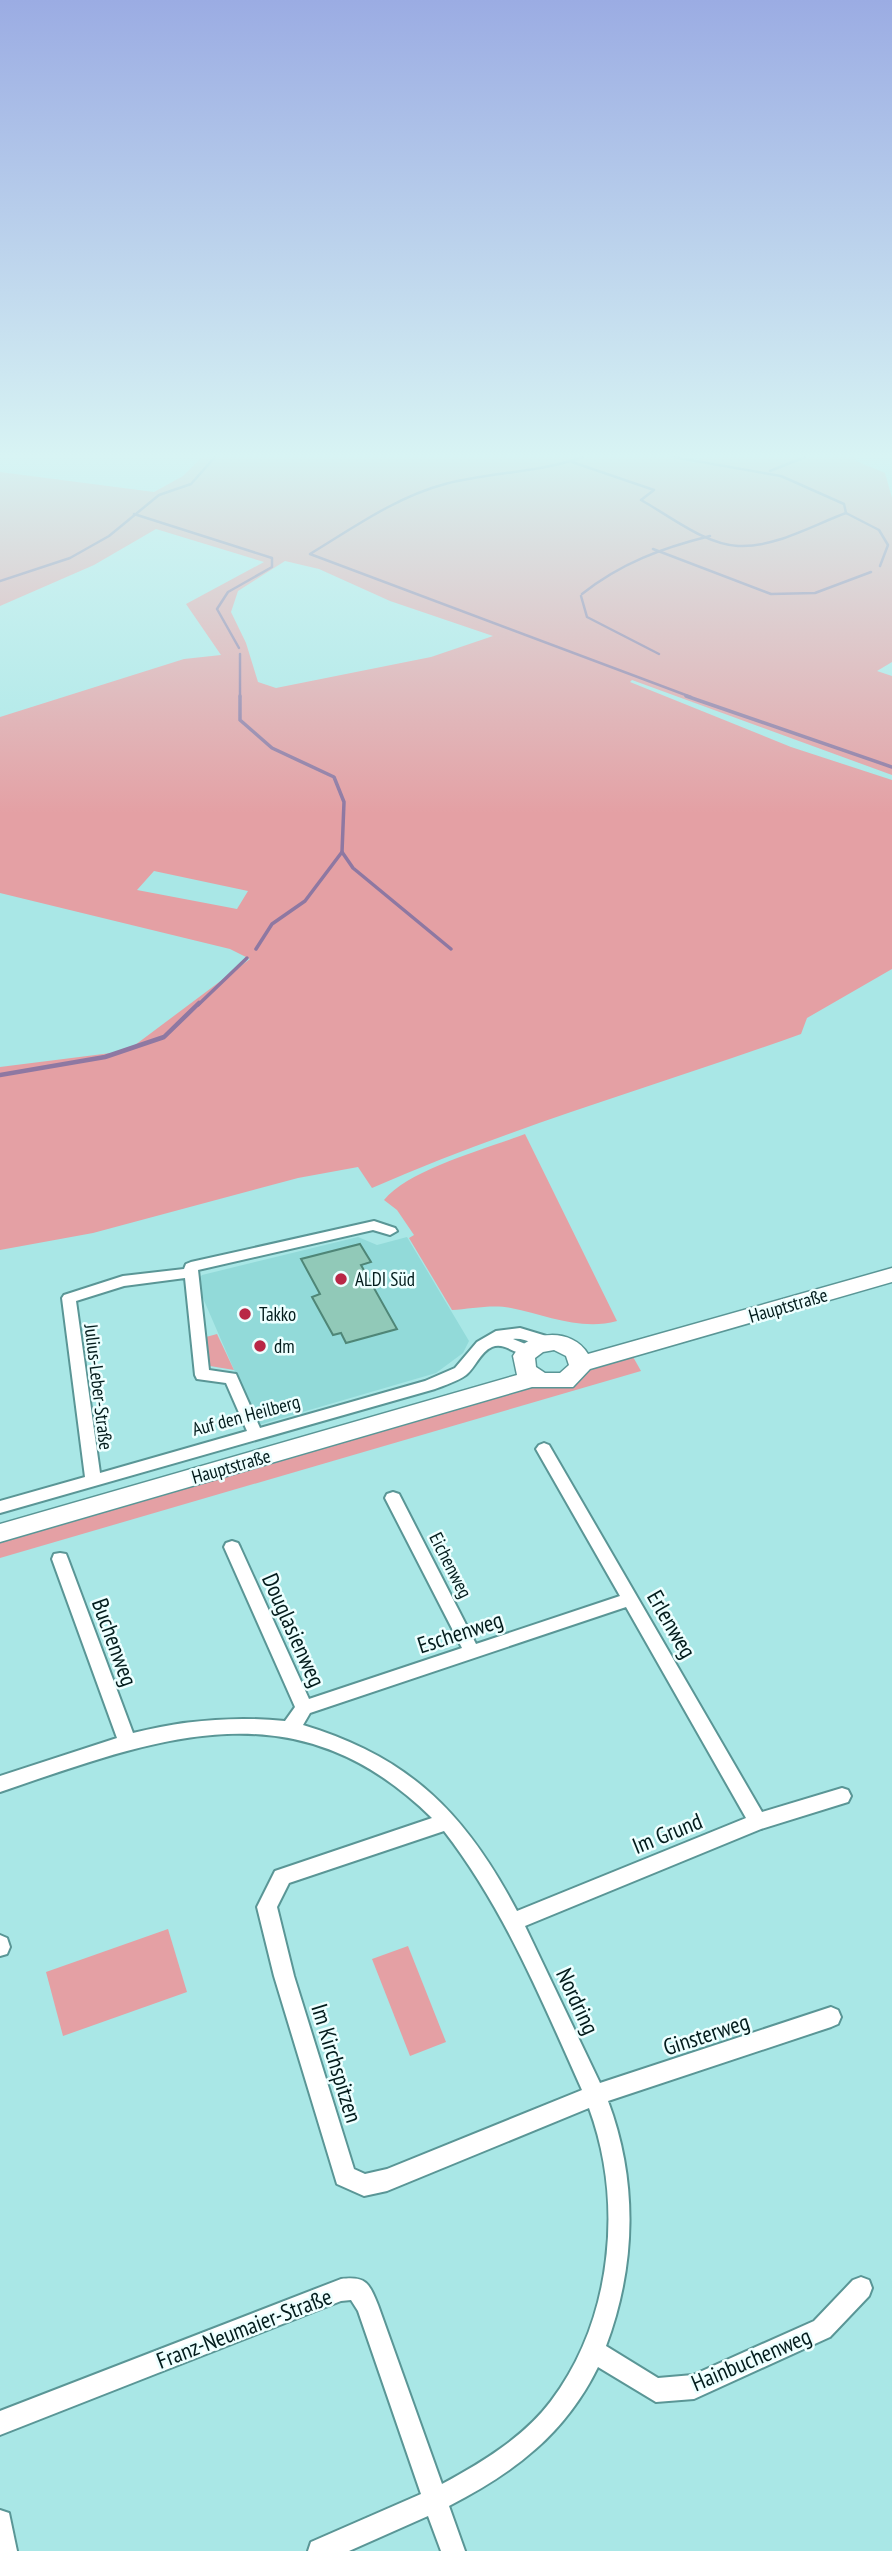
<svg xmlns="http://www.w3.org/2000/svg" width="892" height="2551" font-family="'PT Sans Narrow',sans-serif">
	<style>
		.built { fill: #92dad9 }
		.green { fill: #e4a0a4; fill-rule: evenodd }
		.lines { fill: none; stroke-linecap: round; stroke-linejoin: round }
		.stream-far2 { stroke: #8e78a2; stroke-width: 2.5 }
		.stream-far1 { stroke: #8e78a2; stroke-width: 3.5 }
		.stream { stroke: #8e78a2; stroke-width: 4.5 }
		.building { fill: #91c9b8; stroke: #4f8677; stroke-width: 2 }
		.street-casing { stroke: #5a9696; stroke-width: 4 }
		.secondary-casing { stroke: #5a9696; stroke-width: 3 }
		.street { fill: #fff; fill-rule: evenodd }
		.secondary { fill: #fff; fill-rule: evenodd }
		.poi-dot { fill: #b92746; stroke: #edffff; stroke-width: 2.5 }
		.labels { text-anchor: middle; dominant-baseline: central; stroke-width: 5; stroke-linejoin: round; paint-order: stroke }
		.poi-label { font-size: 19px; fill: #031c1c; stroke: #edffff; text-anchor: start }
		.street-label { font-size: 19px; fill: #031c1c; stroke: #edffff }
		.near-street-label { font-size: 23px; fill: #031c1c; stroke: #edffff }
	</style>
	<rect width="100%" height="100%" fill="#a9e7e6"/>
	<path class="built" d="M358 1237 377 1245 407 1237 469 1341 463 1353 436 1373 258 1425 196 1282 202 1275Z"/>
	<g class="green">
		<path d="M202 457H671L694 463 703 457H854L856 461 885 473 892 498V662L877 671 892 676V775L632 680 630 682 791 747 892 780V969L807 1018 801 1034C658 1085 511 1127 372 1188L358 1167 298 1178 93 1233 0 1250V1067L127 1051 250 959 230 949 0 893V717L184 659 221 655 186 604 264 562 156 529 94 565 0 606V472L154 492 183 476ZM285 561 319 569 390 601 493 636 431 657 276 688 258 682 246 643 231 612 238 591ZM154 871 248 891 237 909 137 890Z"/>
		<path d="M525 1134 617 1321C581 1331 546 1315 511 1308 493 1304 470 1309 452 1310L409 1238 414 1235 397 1210 384 1200C409 1169 486 1149 525 1134Z"/>
		<path d="M217 1334 234 1370 210 1366 206 1337Z"/>
		<path d="M632 1355 641 1371 0 1558V1541Z"/>
		<path d="M168 1929 187 1992 63 2036 46 1972Z"/>
		<path d="M408 1946 446 2042 410 2056 372 1959Z"/>
	</g>
	<g class="lines">
		<g class="stream-far2">
			<path d="M583 457C538 473 491 472 445 484 396 497 353 528 310 554L691 697"/>
			<path d="M673 457 781 476 844 504 846 513"/>
			<path d="M572 462 654 490 641 500C670 516 704 544 738 546 774 548 813 525 846 513L879 530 888 545 880 566"/>
			<path d="M770 471 805 457"/>
			<path d="M134 514 272 558V567L228 592 217 609 239 648"/>
			<path d="M653 549 771 594 815 593 871 572"/>
			<path d="M0 581 70 558 109 536 159 495 191 484 215 457"/>
			<path d="M582 594C621 563 662 548 710 536"/>
			<path d="M581 596 587 617 659 654"/>
			<path d="M240 654V697"/>
		</g>
		<g class="stream-far1">
			<path d="M240 696V720L272 748 334 777 344 802 342 852 353 868 451 949"/>
			<path d="M686 696 892 767"/>
			<path d="M256 949 272 924 305 901 342 852"/>
			<path d="M198 1005 247 958"/>
		</g>
		<path class="stream" d="M0 1075 105 1057 164 1037 199 1003"/>
	</g>
	<path class="building" d="M360 1244 371 1262 361 1265 397 1329 346 1343 341 1333 333 1335 312 1297 320 1294 301 1259Z"/>
	<g class="lines">
		<g class="street-casing">
			<g id="street">
				<path d="M374 1221 395 1228 397 1231 390 1235 373 1230 198 1270 209 1370 236 1374 260 1428 425 1381 455 1368 477 1342 496 1331 520 1328 553 1338 555 1342 553 1346C539 1349 527 1337 513 1339L533 1347 535 1351 533 1355C519 1359 506 1341 492 1347 480 1352 475 1368 466 1375 458 1381 445 1385 435 1389L0 1513V1501L85 1477 62 1298 64 1295 123 1276 184 1269 186 1264 191 1262ZM185 1278 195 1375 197 1379 226 1383 247 1431 100 1473 76 1301 124 1286Z"/>
				<path d="M544 1443 549 1445 762 1812 842 1788 848 1790 851 1796 848 1802 761 1829 525 1926 600 2083 831 2007 838 2010 841 2017 838 2024 831 2027 608 2101C638 2181 636 2266 606 2346L658 2378 693 2375 814 2321 853 2280 861 2277 869 2280 872 2288 869 2296 830 2337 694 2399 656 2402 598 2367C565 2434 515 2472 449 2506L465 2551H441L428 2516 349 2551H308L311 2542 421 2494 358 2311 351 2300 341 2301 0 2435V2411L341 2279C366 2276 369 2283 378 2305L442 2484C481 2463 524 2437 551 2401 612 2320 624 2203 589 2108L387 2191 364 2196 337 2184 274 1976 257 1907 275 1871 432 1818C295 1683 158 1738 0 1792V1776L117 1738 52 1559 54 1554 60 1553 66 1554 68 1559 133 1733C184 1720 234 1716 285 1721L295 1707 224 1547 226 1543 232 1541 238 1543 240 1547 309 1699 462 1648 385 1498 387 1494 393 1492 399 1494 476 1644 620 1596 536 1449 539 1445ZM626 1607 746 1818 517 1911C466 1814 410 1757 303 1725L310 1713ZM444 1831C504 1908 542 2001 582 2090L387 2169 365 2174 354 2169 294 1976 277 1907 289 1883Z"/>
				<path d="M0 1935 7 1938 10 1947 7 1954 0 1956Z"/>
				<path d="M0 2510 9 2513 17 2551H0Z"/>
			</g>
		</g>
		<g class="secondary-casing">
			<path id="secondary" d="M892 1268V1282L590 1369 573 1387H532L0 1542V1524L517 1375 513 1356C528 1330 572 1327 588 1354ZM554 1350 566 1356 569 1365 560 1373H545L536 1367 535 1358 543 1352Z"/>
		</g>
		<use href="#street" class="street"/>
		<use href="#secondary" class="secondary"/>
	</g>
	<linearGradient id="sky" x2="0" y2="1"><stop stop-color="#9bace3"/><stop offset="0.56" stop-color="#d8f4f4"/><stop offset="1" stop-color="#d8f4f4" stop-opacity="0"/></linearGradient>
	<rect width="892" height="814" fill="url(#sky)"/>
	<g class="poi-dot">
		<circle cx="341" cy="1279" r="7"/>
		<circle cx="245" cy="1314" r="7"/>
		<circle cx="260" cy="1346" r="7"/>
	</g>
	<g class="labels">
		<g class="poi-label">
			<text x="355" y="1279">ALDI Süd</text>
			<text x="259" y="1314">Takko</text>
			<text x="274" y="1346">dm</text>
		</g>
		<g class="street-label">
			<text transform="translate(788 1305) rotate(-16)">Hauptstraße</text>
			<text transform="translate(99 1387) rotate(83)">Julius-Leber-Straße</text>
			<text transform="translate(246 1415) rotate(-15)">Auf den Heilberg</text>
			<text transform="translate(231 1466) rotate(-16)">Hauptstraße</text>
			<text transform="translate(451 1565) rotate(63)">Eichenweg</text>
		</g>
		<g class="near-street-label">
			<text transform="translate(672 1624) rotate(60)">Erlenweg</text>
			<text transform="translate(294 1630) rotate(66)">Douglasienweg</text>
			<text transform="translate(460 1632) rotate(-18)">Eschenweg</text>
			<text transform="translate(115 1642) rotate(70)">Buchenweg</text>
			<text transform="translate(667 1833) rotate(-22)">Im Grund</text>
			<text transform="translate(578 2001) rotate(65)">Nordring</text>
			<text transform="translate(706 2034) rotate(-18)">Ginsterweg</text>
			<text transform="translate(337 2063) rotate(73)">Im Kirchspitzen</text>
			<text transform="translate(244 2328) rotate(-21)">Franz-Neumaier-Straße</text>
			<text transform="translate(751 2359) rotate(-23)">Hainbuchenweg</text>
		</g>
	</g>
</svg>
